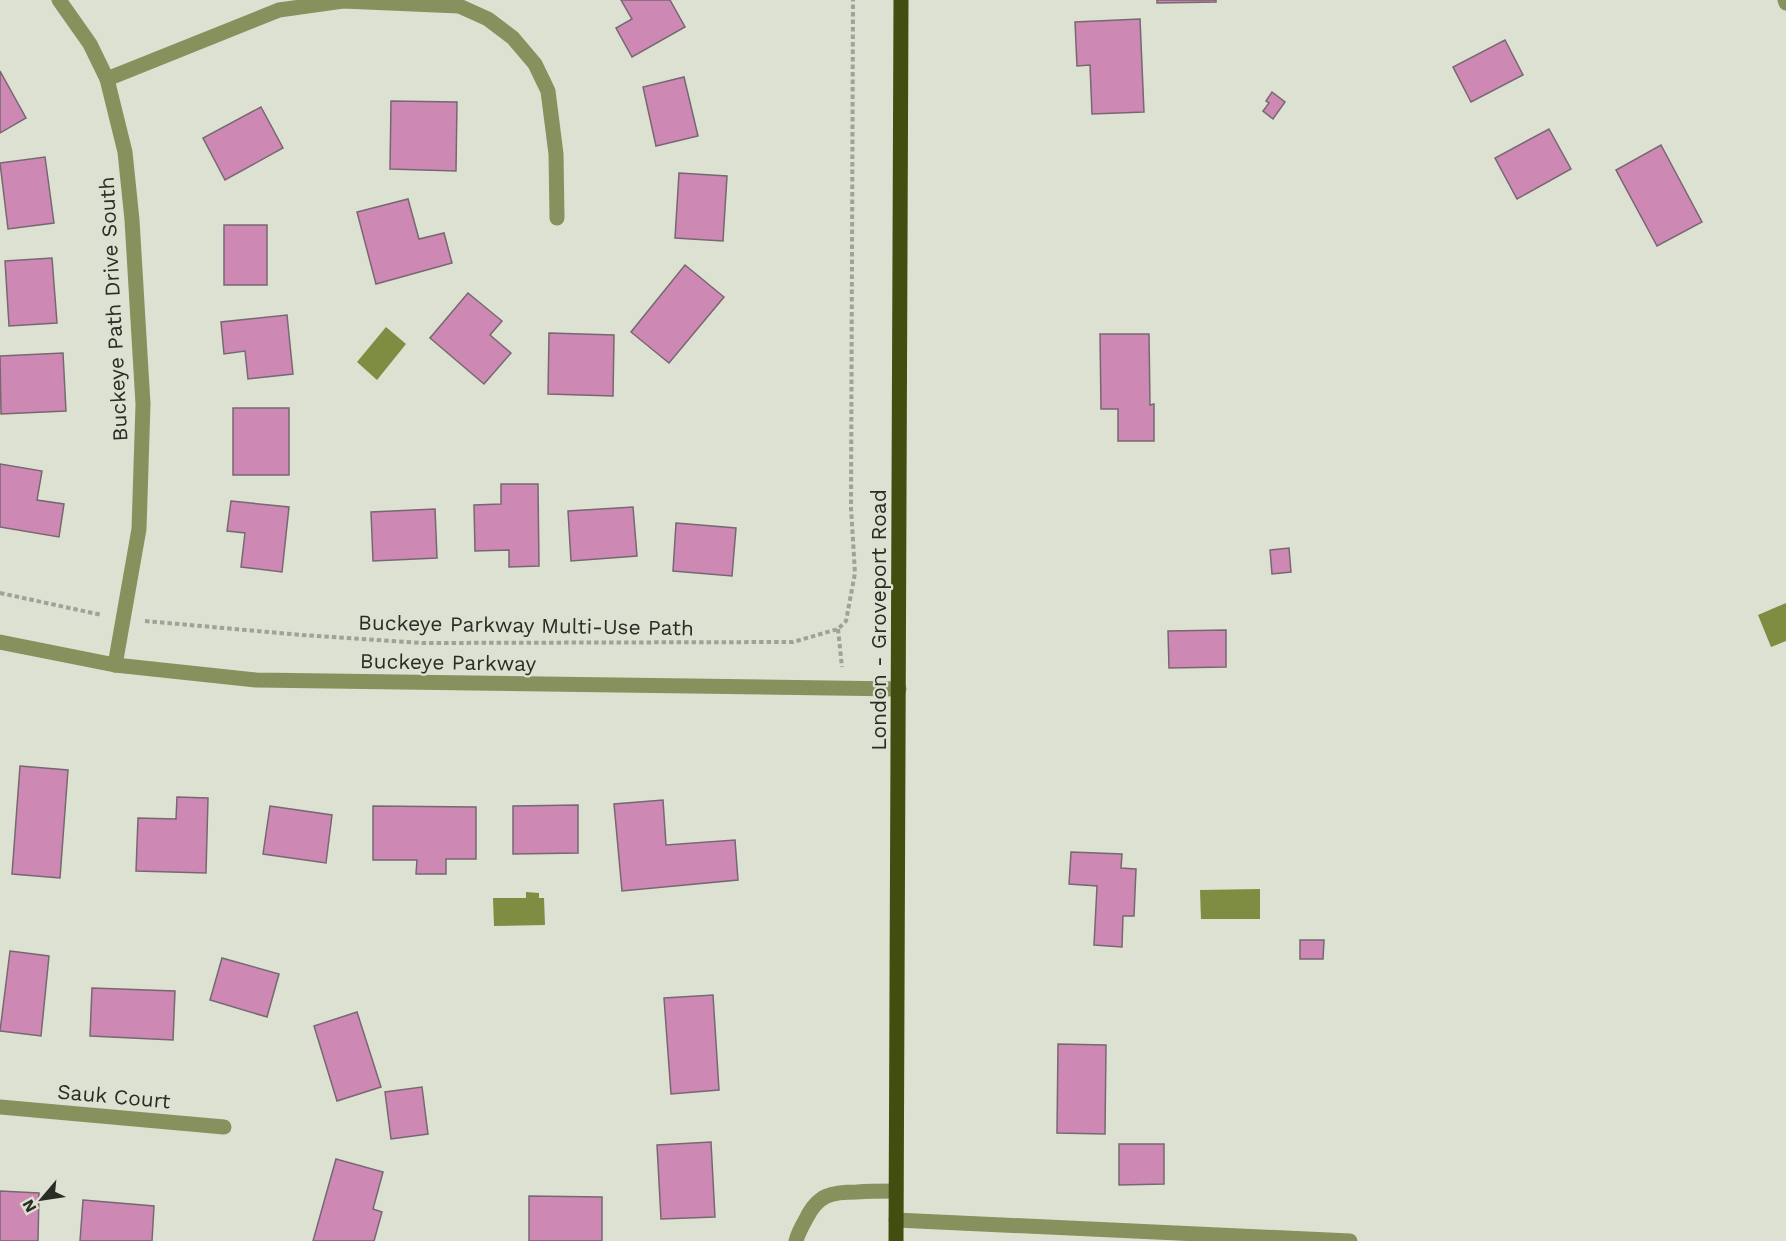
<svg xmlns="http://www.w3.org/2000/svg" width="1786" height="1241" font-family="'Work Sans',sans-serif">
	<style>
		.water { fill: #7e8d41 }
		.building { fill: #ce88b4; stroke: #766871; stroke-width: 1.5 }
		.lines { fill: none; stroke-linecap: round; stroke-linejoin: round }
		.path { stroke: #9fa296; stroke-width: 4; stroke-dasharray: 4.5 3; stroke-linecap: butt }
		.minor { stroke: #86915e; stroke-width: 15 }
		.major { stroke: #424d10; stroke-width: 15 }
		.labels { text-anchor: middle; dominant-baseline: central; stroke-width: 4.5; stroke-linejoin: round; paint-order: stroke }
		.street-label { font-size: 21px; fill: #2a2c26; stroke: #dde1d1 }
	</style>
	<rect width="100%" height="100%" fill="#dde1d1"/>
	<g class="water">
		<path d="M386 327 406 344 377 380 357 362Z"/>
		<path d="M1786 603V641L1771 647 1758 615Z"/>
		<path d="M1260 889V919H1201L1200 890Z"/>
		<path d="M526 892 539 893V898H544L545 925 494 926 493 898H526Z"/>
	</g>
	<g class="building">
		<path d="M621 0H670L685 27 632 57 616 28 632 19Z"/>
		<path d="M1157 0H1216V2L1157 3Z"/>
		<path d="M1140 19 1144 112 1092 114 1090 65 1077 66 1075 22Z"/>
		<path d="M1505 40 1523 75 1471 102 1453 67Z"/>
		<path d="M0 71 26 118 0 133Z"/>
		<path d="M684 77 698 136 656 146 643 87Z"/>
		<path d="M1272 92 1285 102 1273 119 1263 111 1269 103 1266 101Z"/>
		<path d="M391 101 457 102 456 171 390 169Z"/>
		<path d="M261 107 283 148 225 180 203 138Z"/>
		<path d="M1549 129 1571 169 1517 199 1495 158Z"/>
		<path d="M1661 145 1702 222 1657 246 1616 170Z"/>
		<path d="M45 157 54 223 8 229 0 163Z"/>
		<path d="M679 173 727 176 723 241 675 238Z"/>
		<path d="M408 199 419 239 444 233 452 263 376 284 357 212Z"/>
		<rect x="224" y="225" width="43" height="60"/>
		<path d="M52 258 57 323 9 326 5 261Z"/>
		<path d="M685 265 724 297 669 363 631 332Z"/>
		<path d="M468 293 502 321 490 335 511 353 484 384 430 338Z"/>
		<path d="M287 315 293 374 248 379 245 351 224 354 221 322Z"/>
		<path d="M549 333 614 335 613 396 548 394Z"/>
		<path d="M1100 334H1149L1150 405 1154 404V441H1118V409H1101Z"/>
		<path d="M63 353 66 411 1 414 0 356Z"/>
		<rect x="233" y="408" width="56" height="67"/>
		<path d="M0 464 42 471 37 500 64 504 59 537 0 527Z"/>
		<path d="M501 484H538L539 566 509 567V550L475 551 474 505 501 504Z"/>
		<path d="M231 501 289 507 282 572 241 567 245 533 227 531Z"/>
		<path d="M633 507 637 556 571 561 568 511Z"/>
		<path d="M435 509 437 558 373 561 371 512Z"/>
		<path d="M676 523 736 528 732 576 673 571Z"/>
		<path d="M1289 548 1291 572 1272 574 1270 550Z"/>
		<path d="M1226 630V667L1169 668 1168 631Z"/>
		<path d="M20 766 68 770 60 878 12 874Z"/>
		<path d="M177 797 208 798 206 873 136 871 138 818 176 819Z"/>
		<path d="M663 800 666 845 735 840 738 880 622 891 614 804Z"/>
		<path d="M578 805V853L513 854V806Z"/>
		<path d="M270 806 332 815 326 863 263 854Z"/>
		<path d="M373 806 476 807V859H446V874H416L417 860H373Z"/>
		<path d="M1071 852 1122 854 1121 868 1136 869 1134 916H1123L1122 947 1094 945 1097 886 1069 884Z"/>
		<path d="M1300 940H1324L1323 959H1300Z"/>
		<path d="M10 951 49 956 41 1036 0 1031Z"/>
		<path d="M222 958 279 974 267 1017 210 1000Z"/>
		<path d="M92 988 175 991 173 1040 90 1036Z"/>
		<path d="M713 995 719 1090 671 1094 664 998Z"/>
		<path d="M357 1012 381 1087 337 1101 314 1026Z"/>
		<path d="M1058 1044 1106 1045 1105 1134 1057 1133Z"/>
		<path d="M422 1087 428 1134 391 1139 385 1092Z"/>
		<path d="M711 1142 715 1217 661 1219 657 1145Z"/>
		<path d="M1119 1144H1164V1184L1119 1185Z"/>
		<path d="M336 1159 383 1172 373 1209 382 1212 374 1241H313Z"/>
		<path d="M0 1191 39 1193 38 1241H0Z"/>
		<path d="M529 1196 602 1197V1241H529Z"/>
		<path d="M83 1200 154 1206 152 1241H80Z"/>
	</g>
	<g class="lines">
		<g class="path">
			<path d="M0 593 102 615"/>
			<path d="M145 621 302 635 422 643 793 642 838 629 846 621 855 573 851 508 853 0"/>
			<path d="M838 629 842 667"/>
		</g>
		<g class="minor">
			<path d="M59 0 90 44 107 79 125 152 132 220 143 404 139 529 115 665"/>
			<path d="M1785 0 1786 3"/>
			<path d="M107 79 279 10 343 1 459 6 488 19 513 38 535 64 548 91 556 154 557 218"/>
			<path d="M0 642 115 665 256 680 899 689"/>
			<path d="M0 1107 224 1127"/>
			<path d="M896 1220 1350 1241"/>
			<path d="M796 1241C798 1233 802 1226 806 1219 818 1194 832 1192 857 1192 870 1191 883 1191 896 1191"/>
		</g>
		<path class="major" d="M896 1241 901 0"/>
	</g>
	<g class="labels">
		<g class="street-label">
			<text transform="translate(113 309) rotate(-93)">Buckeye Path Drive South</text>
			<text transform="translate(878 620) rotate(-90)">London - Groveport Road</text>
			<text transform="translate(526 625) rotate(1)">Buckeye Parkway Multi-Use Path</text>
			<text transform="translate(448 662) rotate(1)">Buckeye Parkway</text>
			<text transform="translate(114 1096) rotate(5)">Sauk Court</text>
		</g>
	</g>
	<g transform="translate(42 1199) rotate(241)" stroke="#dde1d1" stroke-width="4.5" paint-order="stroke">
	<path d="M0-4.5L10 22L0 15L-10 22Z" fill="#2a2c26"/>
	<text y="-9" font-size="16" font-weight="bold" text-anchor="middle" fill="#2a2c26">N</text>
	</g>
</svg>
